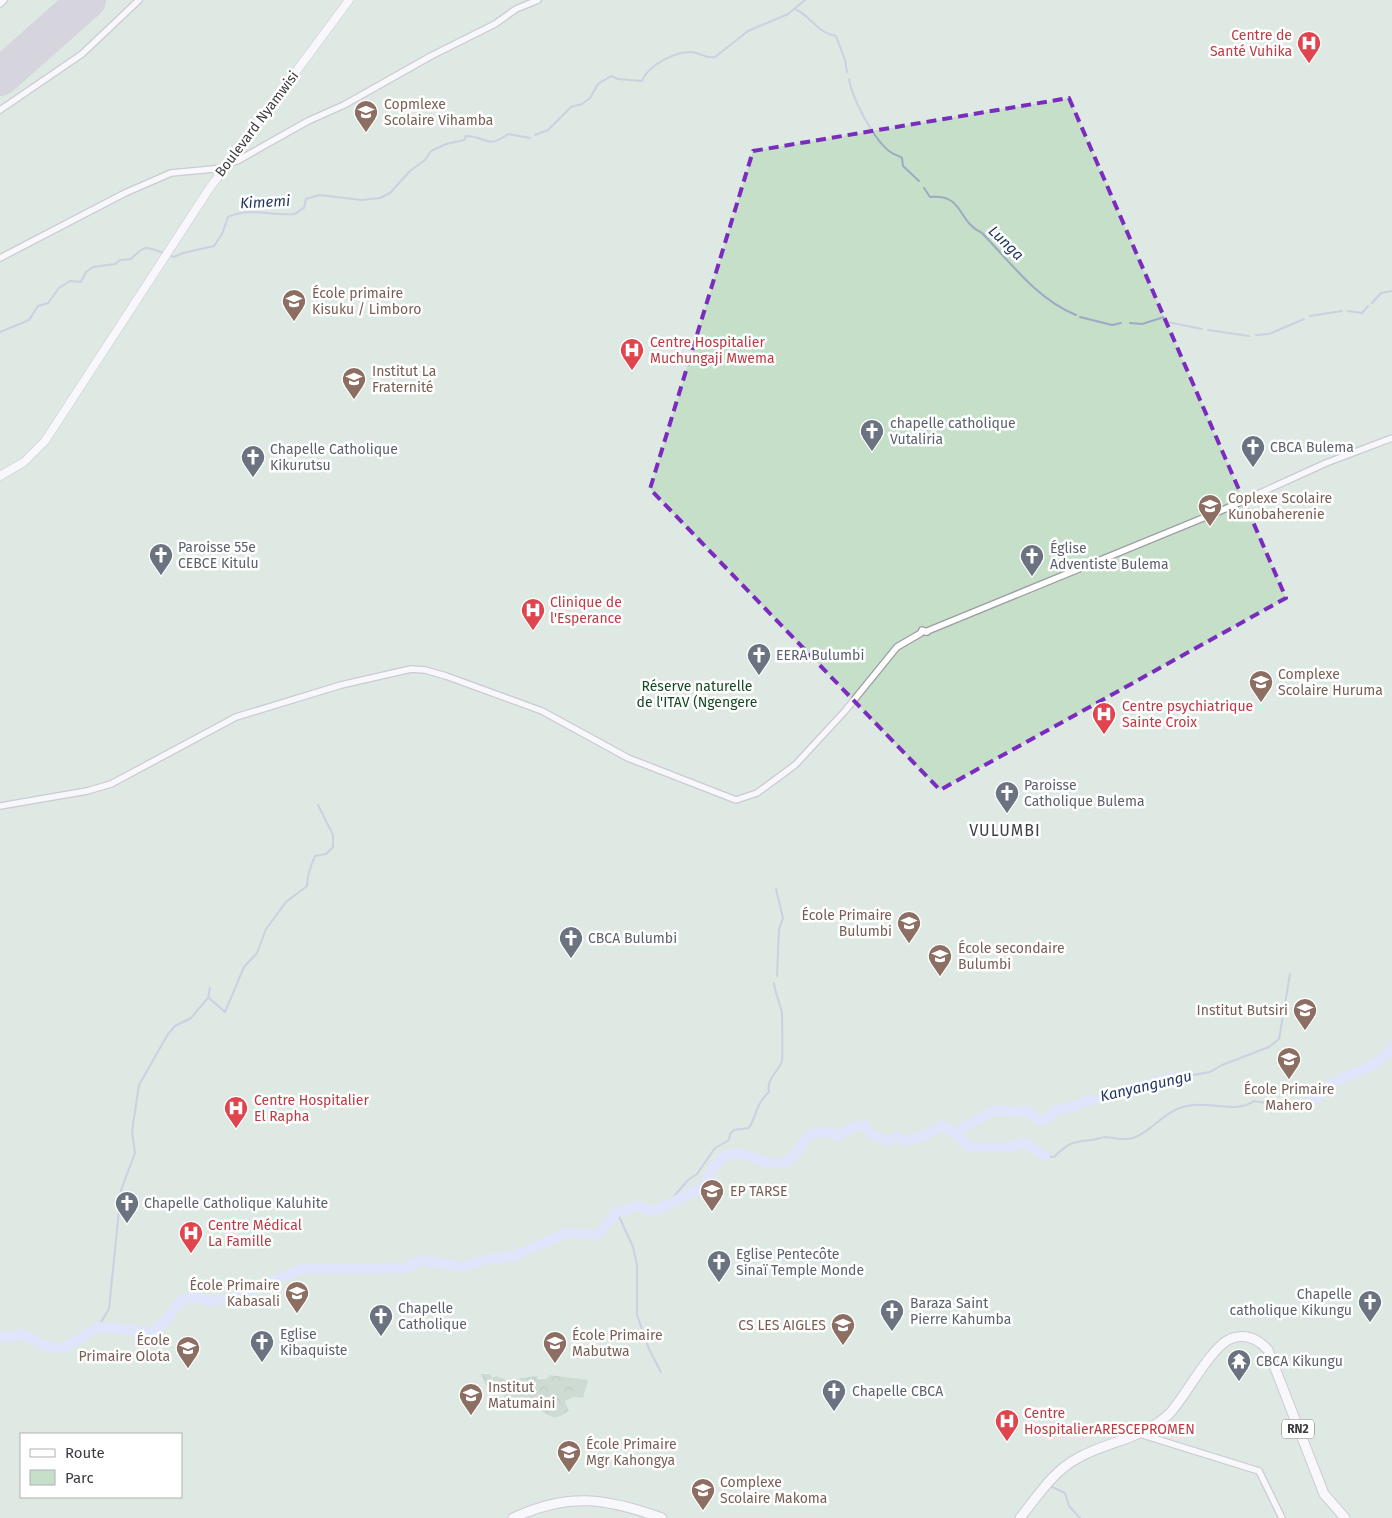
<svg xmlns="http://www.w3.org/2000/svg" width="1392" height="1518" font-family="'Fira Sans',sans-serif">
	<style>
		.green { fill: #c5dfc8; fill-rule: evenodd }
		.forest { fill: url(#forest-crowns) }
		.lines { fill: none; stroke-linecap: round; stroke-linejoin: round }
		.stream { stroke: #9daac4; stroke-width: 2 }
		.river { stroke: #c7d9fd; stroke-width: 10 }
		.runway { stroke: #b4b2ba; stroke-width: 38 }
		.minor-casing { stroke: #9e9ba3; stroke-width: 8 }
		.major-casing { stroke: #9e9ba3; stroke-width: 9 }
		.highway-casing { stroke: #9e9ba3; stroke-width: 11 }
		.minor { stroke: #fff; stroke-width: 5.5 }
		.major { stroke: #fff; stroke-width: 8 }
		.highway { stroke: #fff; stroke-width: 9 }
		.marked { fill: none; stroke: #7b2cbf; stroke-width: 4; stroke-dasharray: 10 6; stroke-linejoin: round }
		.labels { text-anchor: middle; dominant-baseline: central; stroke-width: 5; stroke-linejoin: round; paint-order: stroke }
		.shield { fill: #fff; stroke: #767679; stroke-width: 1 }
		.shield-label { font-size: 12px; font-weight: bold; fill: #3c3b3f }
		.health-label { font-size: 14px; fill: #be3a42; stroke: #fff; text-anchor: start }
		.education-label { font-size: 14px; fill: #785e54; stroke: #fff; text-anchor: start }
		.street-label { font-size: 14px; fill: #3c3b3f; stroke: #fff }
		.worship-label { font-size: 14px; fill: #5b616d; stroke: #fff; text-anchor: start }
		.park-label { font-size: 14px; fill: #154922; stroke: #fff }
		.water-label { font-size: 15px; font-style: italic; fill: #223663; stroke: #fff }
		.quarter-label { font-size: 16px; letter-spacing: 1px; fill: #403e45; stroke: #fff }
	</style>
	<defs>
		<pattern id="forest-crowns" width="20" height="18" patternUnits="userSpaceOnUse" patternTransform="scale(1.25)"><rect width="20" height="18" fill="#a0c1a4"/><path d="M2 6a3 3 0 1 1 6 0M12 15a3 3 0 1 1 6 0" fill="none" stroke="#849e87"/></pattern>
	</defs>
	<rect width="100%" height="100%" fill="#f3f0fa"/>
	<path class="green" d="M0 0H1392V1518H0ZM486 1373 489 1374 492 1379 518 1380 525 1377 546 1379 550 1375 588 1380 574 1397 565 1401 569 1411C552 1423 552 1416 536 1408 530 1405 519 1406 512 1406L504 1397 501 1387 489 1391ZM21 1434H181V1497H21Z"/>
	<path class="forest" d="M481 1374H490L492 1378 496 1376 506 1380 537 1376 538 1379H546L550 1375 588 1380 583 1398 574 1397 565 1401 569 1411C552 1423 552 1416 536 1408 530 1405 519 1406 512 1406L504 1397 501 1387 489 1391Z"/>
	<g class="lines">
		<g class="stream">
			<path d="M795 9C811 16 817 33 836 36L845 60 847 72"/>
			<path d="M849 79C852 98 875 143 892 153 895 155 898 155 902 158L903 166 919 181"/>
			<path d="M535 135 548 130 571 107 582 104 590 98 598 84 611 76 618 79 642 81C648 65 676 51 692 52 701 53 706 59 715 57L748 31 788 14 805 0"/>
			<path d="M924 188 930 197C965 194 956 221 982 233 1011 263 1037 299 1076 315"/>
			<path d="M168 255 174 257 183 253 214 246 222 234 228 217C249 207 271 216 294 214 298 213 299 210 304 208L306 199 319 195 362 200 380 198 390 193 410 171 425 160 431 151 446 144 464 140 466 136C487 136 487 150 508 134L530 138"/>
			<path d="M1372 303 1381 293 1392 291"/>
			<path d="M1348 311 1362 313 1368 306"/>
			<path d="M1310 316 1342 311"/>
			<path d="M1080 317 1112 325 1121 323"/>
			<path d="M1167 322 1202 329"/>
			<path d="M1130 323 1142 324 1164 317"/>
			<path d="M1208 330 1249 336"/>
			<path d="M0 332 29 320 38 306 48 303 59 288 70 281 81 282 86 272 93 267 115 264 120 260 131 259C145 245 145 246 163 253"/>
			<path d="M1256 335 1269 334 1304 319"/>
			<path d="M776 889 783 918 779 929 777 976"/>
			<path d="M209 998 225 1012 244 967 257 953 266 929 286 902 307 886C307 876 311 865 315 856L326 854 333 847V835L318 805"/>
			<path d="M1181 1077 1210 1072 1222 1065 1269 1047 1279 1039 1290 974"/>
			<path d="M1045 1156 1054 1157C1068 1143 1072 1142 1091 1140 1096 1140 1101 1137 1106 1137 1116 1138 1123 1141 1133 1138 1154 1131 1165 1107 1194 1105 1213 1103 1237 1113 1254 1101L1299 1108"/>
			<path d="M665 1207 688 1180 697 1174 715 1148 729 1140 730 1134 734 1130 749 1128C758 1113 755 1105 769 1092 766 1078 778 1073 782 1061 783 1057 782 1018 782 1013 780 1003 775 993 774 983"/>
			<path d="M617 1212 633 1247 637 1265V1315L649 1349 661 1372"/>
			<path d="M98 1327 109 1309 121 1190 135 1153 132 1131 139 1085 168 1034 175 1026 191 1018 208 998 210 988"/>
			<path d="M1050 1486 1065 1493 1069 1506 1080 1518"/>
		</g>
		<g class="river">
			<path d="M1299 1108C1318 1103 1318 1091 1333 1083 1354 1071 1380 1069 1392 1046"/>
			<path d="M954 1133 995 1110 1018 1112 1025 1110 1040 1121 1050 1117 1055 1110 1077 1106 1084 1101 1104 1098 1167 1078 1181 1077"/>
			<path d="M0 1336 9 1337 22 1334 46 1346 59 1348 66 1347 98 1327 154 1332 164 1323 181 1300 200 1298 208 1302 233 1298 301 1269 406 1268 421 1260 463 1267 487 1259 514 1256 566 1233 598 1235 617 1212 639 1206 648 1210H657L705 1186C707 1182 708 1176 711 1172 734 1131 759 1173 787 1161 796 1157 803 1141 810 1134L828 1132 837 1136 853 1127 865 1125 870 1134 886 1141 896 1137 906 1141 926 1135 942 1126 954 1133 970 1147H1011L1023 1142 1045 1156"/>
		</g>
		<path class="runway" d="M0 77 87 0"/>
		<g class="minor-casing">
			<g id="minor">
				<path d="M0 4 4 0"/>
				<path d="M0 110 82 54 139 0"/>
				<path d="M230 162 237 161 308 121 344 105 431 56 495 24 516 9 538 0"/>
				<path d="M0 258 125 193 171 173 224 168"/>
				<path d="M925 632 1225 509 1326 463 1392 438"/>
				<path d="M0 806 87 791 111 784 236 717 341 685 411 669 425 670 446 676 542 711 628 758 736 800 757 793 795 765 845 711 897 647 921 633 922 630 927 632"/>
				<path d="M1140 1434 1259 1471 1282 1518"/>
			</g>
		</g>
		<g class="major-casing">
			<path id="major" d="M0 476 24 462 45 441 209 189 349 0"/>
		</g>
		<g class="highway-casing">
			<g id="highway">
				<path d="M513 1518C568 1492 606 1498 662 1518"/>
				<path d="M1020 1518C1037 1497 1053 1471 1078 1458 1108 1441 1144 1439 1170 1413 1186 1396 1210 1348 1230 1339 1245 1333 1258 1339 1268 1350L1324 1494 1345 1518"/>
			</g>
		</g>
		<use href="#minor" class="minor"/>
		<use href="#major" class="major"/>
		<use href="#highway" class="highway"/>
	</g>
	<path d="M0 0H1392V1518H0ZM1069 98 1286 598 940 790 650 489 753 151Z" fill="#f3f0fa" fill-opacity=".55" fill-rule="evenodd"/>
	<path class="marked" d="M1069 98 1286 598 940 790 650 489 753 151Z"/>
	<defs>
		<g id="hospital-pin" transform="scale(1.25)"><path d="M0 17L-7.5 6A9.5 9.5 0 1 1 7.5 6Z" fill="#e0444e" stroke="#fff"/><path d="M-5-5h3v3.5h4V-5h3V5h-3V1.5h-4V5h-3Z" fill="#fff"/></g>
		<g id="school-pin" transform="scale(1.25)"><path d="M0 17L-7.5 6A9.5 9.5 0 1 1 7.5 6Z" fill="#8d6e63" stroke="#fff"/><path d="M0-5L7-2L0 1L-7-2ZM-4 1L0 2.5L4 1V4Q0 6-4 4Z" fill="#fff"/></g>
		<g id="church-pin" transform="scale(1.25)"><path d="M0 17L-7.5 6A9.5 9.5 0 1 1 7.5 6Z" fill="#6b7280" stroke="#fff"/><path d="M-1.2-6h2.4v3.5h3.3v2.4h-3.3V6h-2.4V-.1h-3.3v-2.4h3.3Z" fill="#fff"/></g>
		<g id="temple-pin" transform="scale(1.25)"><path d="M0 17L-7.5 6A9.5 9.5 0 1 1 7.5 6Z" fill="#6b7280" stroke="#fff"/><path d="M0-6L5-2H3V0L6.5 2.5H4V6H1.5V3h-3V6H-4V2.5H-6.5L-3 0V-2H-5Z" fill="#fff"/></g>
	</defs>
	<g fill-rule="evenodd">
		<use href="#hospital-pin" x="1309" y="43"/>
		<use href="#school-pin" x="366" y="112"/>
		<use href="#school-pin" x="294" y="301"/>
		<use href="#hospital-pin" x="632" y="350"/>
		<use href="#school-pin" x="354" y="379"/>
		<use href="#church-pin" x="872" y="431"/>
		<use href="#church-pin" x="1253" y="447"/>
		<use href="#church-pin" x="253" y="457"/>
		<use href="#school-pin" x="1210" y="506"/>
		<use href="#church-pin" x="161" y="555"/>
		<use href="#church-pin" x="1032" y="556"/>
		<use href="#hospital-pin" x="533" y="610"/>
		<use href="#church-pin" x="759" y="655"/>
		<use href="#school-pin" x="1261" y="682"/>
		<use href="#hospital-pin" x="1104" y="714"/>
		<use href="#church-pin" x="1007" y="793"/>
		<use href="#school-pin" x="909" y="923"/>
		<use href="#church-pin" x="571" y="938"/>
		<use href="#school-pin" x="940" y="956"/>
		<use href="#school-pin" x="1305" y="1010"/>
		<use href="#school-pin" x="1289" y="1059"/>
		<use href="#hospital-pin" x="236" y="1108"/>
		<use href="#school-pin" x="712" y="1191"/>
		<use href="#church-pin" x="127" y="1203"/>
		<use href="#hospital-pin" x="191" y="1233"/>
		<use href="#church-pin" x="719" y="1262"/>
		<use href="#school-pin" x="297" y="1293"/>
		<use href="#church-pin" x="1370" y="1302"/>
		<use href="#church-pin" x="892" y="1311"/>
		<use href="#church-pin" x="381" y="1316"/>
		<use href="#school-pin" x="843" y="1325"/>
		<use href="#church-pin" x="262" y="1342"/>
		<use href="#school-pin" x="555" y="1343"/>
		<use href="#school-pin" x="188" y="1348"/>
		<use href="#temple-pin" x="1239" y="1361"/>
		<use href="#church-pin" x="834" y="1391"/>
		<use href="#school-pin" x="471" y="1395"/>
		<use href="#hospital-pin" x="1007" y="1421"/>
		<use href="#school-pin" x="569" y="1452"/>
		<use href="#school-pin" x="703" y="1490"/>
	</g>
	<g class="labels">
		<rect class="shield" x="1282" y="1419.5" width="32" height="19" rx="4"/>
		<g class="shield-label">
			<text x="1298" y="1429">RN2</text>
		</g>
		<g class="health-label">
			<text x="1292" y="35" text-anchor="end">Centre de<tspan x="1292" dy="16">Santé Vuhika</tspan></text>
			<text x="650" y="342">Centre Hospitalier<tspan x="650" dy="16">Muchungaji Mwema</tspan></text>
			<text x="550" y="602">Clinique de<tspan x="550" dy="16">l'Esperance</tspan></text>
			<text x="1122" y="706">Centre psychiatrique<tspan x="1122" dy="16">Sainte Croix</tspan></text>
			<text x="254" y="1100">Centre Hospitalier<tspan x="254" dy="16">El Rapha</tspan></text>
			<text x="208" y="1225">Centre Médical<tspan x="208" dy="16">La Famille</tspan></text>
			<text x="1024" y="1413">Centre<tspan x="1024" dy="16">HospitalierARESCEPROMEN</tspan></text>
		</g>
		<g class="education-label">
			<text x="384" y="104">Copmlexe<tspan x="384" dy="16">Scolaire Vihamba</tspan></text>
			<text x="312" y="293">École primaire<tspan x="312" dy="16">Kisuku / Limboro</tspan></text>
			<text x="372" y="371">Institut La<tspan x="372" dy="16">Fraternité</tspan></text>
			<text x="1228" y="498">Coplexe Scolaire<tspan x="1228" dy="16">Kunobaherenie</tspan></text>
			<text x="1278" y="674">Complexe<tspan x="1278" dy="16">Scolaire Huruma</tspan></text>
			<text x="892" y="915" text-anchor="end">École Primaire<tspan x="892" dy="16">Bulumbi</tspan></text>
			<text x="958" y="948">École secondaire<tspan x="958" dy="16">Bulumbi</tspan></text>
			<text x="1288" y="1010" text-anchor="end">Institut Butsiri</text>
			<text x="1289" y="1089" text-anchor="middle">École Primaire<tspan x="1289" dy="16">Mahero</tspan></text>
			<text x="730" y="1191">EP TARSE</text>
			<text x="280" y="1285" text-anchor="end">École Primaire<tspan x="280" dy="16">Kabasali</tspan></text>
			<text x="826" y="1325" text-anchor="end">CS LES AIGLES</text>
			<text x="572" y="1335">École Primaire<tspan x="572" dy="16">Mabutwa</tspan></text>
			<text x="170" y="1340" text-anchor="end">École<tspan x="170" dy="16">Primaire Olota</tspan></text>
			<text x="488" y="1387">Institut<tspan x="488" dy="16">Matumaini</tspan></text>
			<text x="586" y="1444">École Primaire<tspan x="586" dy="16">Mgr Kahongya</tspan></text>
			<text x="720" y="1482">Complexe<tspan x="720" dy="16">Scolaire Makoma</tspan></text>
		</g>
		<g class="street-label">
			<text transform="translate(257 124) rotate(-53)">Boulevard Nyamwisi</text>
		</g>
		<g class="worship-label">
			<text x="890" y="423">chapelle catholique<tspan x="890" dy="16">Vutaliria</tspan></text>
			<text x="1270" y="447">CBCA Bulema</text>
			<text x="270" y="449">Chapelle Catholique<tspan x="270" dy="16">Kikurutsu</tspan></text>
			<text x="178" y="547">Paroisse 55e<tspan x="178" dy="16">CEBCE Kitulu</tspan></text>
			<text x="1050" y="548">Église<tspan x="1050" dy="16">Adventiste Bulema</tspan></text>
			<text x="776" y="655">EERA Bulumbi</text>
			<text x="1024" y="785">Paroisse<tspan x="1024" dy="16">Catholique Bulema</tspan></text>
			<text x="588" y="938">CBCA Bulumbi</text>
			<text x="144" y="1203">Chapelle Catholique Kaluhite</text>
			<text x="736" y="1254">Eglise Pentecôte<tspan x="736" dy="16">Sinaï Temple Monde</tspan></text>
			<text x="1352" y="1294" text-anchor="end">Chapelle<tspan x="1352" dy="16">catholique Kikungu</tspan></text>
			<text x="910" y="1303">Baraza Saint<tspan x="910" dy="16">Pierre Kahumba</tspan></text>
			<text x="398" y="1308">Chapelle<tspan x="398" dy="16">Catholique</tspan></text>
			<text x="280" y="1334">Eglise<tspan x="280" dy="16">Kibaquiste</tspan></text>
			<text x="1256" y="1361">CBCA Kikungu</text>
			<text x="852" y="1391">Chapelle CBCA</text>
		</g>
		<g class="park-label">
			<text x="697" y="686">Réserve naturelle<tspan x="697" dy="16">de l'ITAV (Ngengere</tspan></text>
		</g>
		<g class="water-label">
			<text transform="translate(265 202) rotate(-3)">Kimemi</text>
			<text transform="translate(1006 243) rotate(44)">Lunga</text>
			<text transform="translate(1146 1086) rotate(-13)">Kanyangungu</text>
		</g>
		<g class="quarter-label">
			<text x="1005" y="830">VULUMBI</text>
		</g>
	</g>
	<rect x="20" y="1433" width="162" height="65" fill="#ffffff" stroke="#b1b1b2"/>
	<rect x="30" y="1449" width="25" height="8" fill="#ffffff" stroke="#b1b1b2"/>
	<text x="65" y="1458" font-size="15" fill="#3c3b3f">Route</text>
	<rect x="30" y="1470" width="25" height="15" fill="#c5dfc8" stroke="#b1b1b2"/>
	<text x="65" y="1483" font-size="15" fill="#3c3b3f">Parc</text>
</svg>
